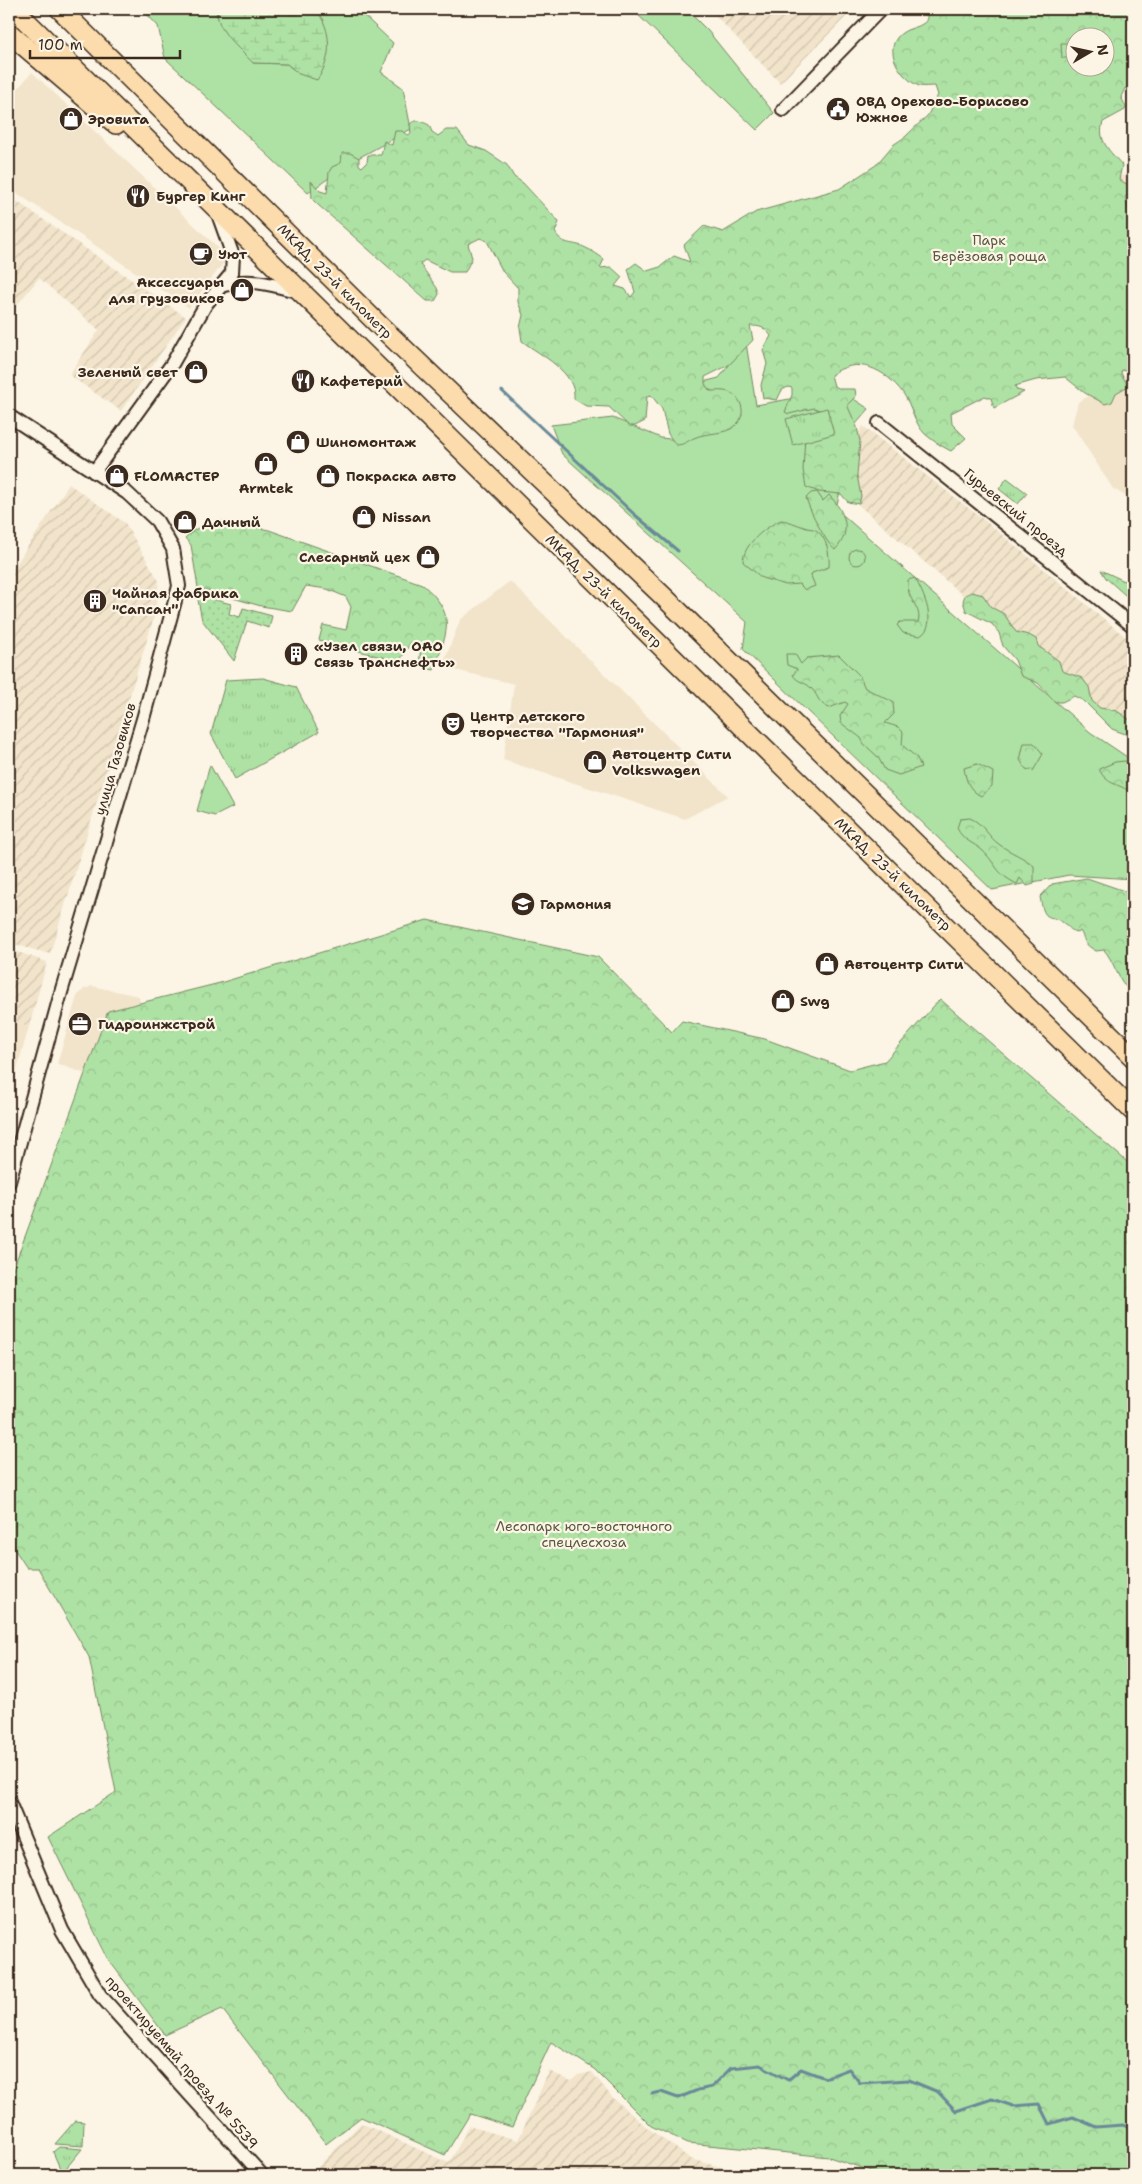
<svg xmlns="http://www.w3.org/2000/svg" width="1142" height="2184" font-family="'Shantell Sans',sans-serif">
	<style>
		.built { fill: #f2e4cb }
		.industrial { fill: url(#industrial-furrows) }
		.grass { fill: #aee2a4; stroke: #748661 }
		.forest { fill: url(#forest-crowns); stroke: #748661; fill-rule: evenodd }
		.wetland { fill: url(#wetland-marsh); stroke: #748661 }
		.park { fill: url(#park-tufts); stroke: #748661 }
		.garden { fill: url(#garden-dots); stroke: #748661 }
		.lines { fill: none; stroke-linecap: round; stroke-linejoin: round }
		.stream { stroke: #6a8998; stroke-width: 3 }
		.minor-casing { stroke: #3b2a1e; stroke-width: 16 }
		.highway-casing { stroke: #3b2a1e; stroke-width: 22 }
		.minor { stroke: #fcf5e5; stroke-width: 12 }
		.highway { stroke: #fcdcac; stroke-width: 19 }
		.labels { text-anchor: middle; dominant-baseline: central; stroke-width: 4.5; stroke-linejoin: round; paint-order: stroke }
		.poi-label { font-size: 14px; font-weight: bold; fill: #3b2a1e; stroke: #fcf5e5; text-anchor: start }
		.park-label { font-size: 14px; fill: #585840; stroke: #fcf5e5 }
		.street-label { font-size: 14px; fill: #3b2a1e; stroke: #fcf5e5 }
	</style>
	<defs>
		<pattern id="industrial-furrows" width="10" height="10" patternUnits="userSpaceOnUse" patternTransform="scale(1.25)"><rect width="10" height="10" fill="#f2e4cb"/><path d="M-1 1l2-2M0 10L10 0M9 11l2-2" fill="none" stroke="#d0c4ae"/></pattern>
		<pattern id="forest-crowns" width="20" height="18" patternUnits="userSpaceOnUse" patternTransform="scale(1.25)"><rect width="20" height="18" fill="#aee2a4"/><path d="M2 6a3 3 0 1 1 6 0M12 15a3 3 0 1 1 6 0" fill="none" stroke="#97c28d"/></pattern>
		<pattern id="wetland-marsh" width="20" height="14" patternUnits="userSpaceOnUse" patternTransform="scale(1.25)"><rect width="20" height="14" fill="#aee2a4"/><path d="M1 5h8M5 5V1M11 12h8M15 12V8" fill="none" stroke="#97c28d"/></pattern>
		<pattern id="park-tufts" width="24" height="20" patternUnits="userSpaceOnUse" patternTransform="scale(1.25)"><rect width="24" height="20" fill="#aee2a4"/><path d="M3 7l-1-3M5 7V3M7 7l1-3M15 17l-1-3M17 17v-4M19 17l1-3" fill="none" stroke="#97c28d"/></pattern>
		<pattern id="garden-dots" width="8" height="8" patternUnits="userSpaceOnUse" patternTransform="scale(1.25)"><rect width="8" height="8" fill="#aee2a4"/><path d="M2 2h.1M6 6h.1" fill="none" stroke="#97c28d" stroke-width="1.8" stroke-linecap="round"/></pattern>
	</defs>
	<rect width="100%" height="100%" fill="#fcf5e5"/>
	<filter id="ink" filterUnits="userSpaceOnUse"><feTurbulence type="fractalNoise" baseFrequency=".02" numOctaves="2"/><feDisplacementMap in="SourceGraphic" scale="10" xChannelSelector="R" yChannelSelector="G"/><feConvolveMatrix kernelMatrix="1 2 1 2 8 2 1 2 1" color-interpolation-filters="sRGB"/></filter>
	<g filter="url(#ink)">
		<g class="built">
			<path d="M32 72 228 257 189 308 9 188V99Z"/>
			<path d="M1133 169V259L1106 186Z"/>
			<path d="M1133 372V500L1113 489 1072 425 1078 402Z"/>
			<path d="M510 581 728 796 685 819 503 760 514 684 442 667 460 620Z"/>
			<path d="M92 986 139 996 142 1018 92 1076 57 1064 77 996 84 989Z"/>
			<path d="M9 1021 29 1027 9 1097Z"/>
		</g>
		<g class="industrial">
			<path d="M709 9H854L780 83Z"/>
			<path d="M9 196 186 317 121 411 69 375 99 330 39 278 9 315Z"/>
			<path d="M863 426 989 524 1133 643V735L1099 713 849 497 858 434Z"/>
			<path d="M69 484 125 523 159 581 155 614 50 954 9 943V575Z"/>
			<path d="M9 949 47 962 29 1027 9 1021Z"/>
			<path d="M549 2071 571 2081 578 2075 592 2072 612 2097 648 2128 691 2159 735 2171 807 2175H310L361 2123 449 2163 469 2126 518 2140Z"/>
		</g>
		<g class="grass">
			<path d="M142 9H218L216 15 253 63 287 64 299 74 324 20 316 9H357L393 43 381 72 403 88 411 129 351 162 308 193 165 58 158 26Z"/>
			<path d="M632 9H686L708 31 774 113 757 130Z"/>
			<path d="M746 343 756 405 840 390 869 409 855 425 836 509 1090 732 1133 761V879L1069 875 992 890 743 649 747 622 562 454 551 425 613 418 661 438 679 440 721 397 699 383 719 378Z"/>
			<path d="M210 765 233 807 215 816 197 811Z"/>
		</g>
		<g class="forest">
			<path d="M927 9H1133V87L1125 88 1121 97 1126 107 1125 110 1103 122C1097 141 1110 151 1122 165L1119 180 1131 186 1133 189 1125 197 1132 219 1128 229 1133 241V349L1129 352 1128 355 1133 357V373L1122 370 1121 373 1128 386 1116 393 1112 402 1105 404 1085 393 1065 377 1036 380 1015 386 1017 390 1024 392 994 408 991 398 985 396 951 413 952 424 966 438 951 451C941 446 933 441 925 434 914 423 912 406 903 393 885 369 857 355 831 375L834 386 841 389H855L856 396 848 404V407L857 427 860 441 857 475 861 496 859 504 848 502 841 494 819 492 806 487 803 470 805 436 830 417 828 413 814 408 789 414 785 412 792 395V388L788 387 782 390 777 400 763 398 761 385 767 364 763 350 771 336C765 327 760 326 750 326L753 340 729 365 705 377V384L710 391C716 391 723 390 729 392 743 398 747 416 735 426 725 435 706 432 694 438 687 441 684 445 676 445L668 434 662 409 651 395 647 396 645 421 635 426H629L609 407 586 406 574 399C577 372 540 355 522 341L520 328 523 315 518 302V288L503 272 487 241 480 238 468 244 472 258 465 272H450L425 260 420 264 437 288 439 294 435 301H427L317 204 312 199 311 181 320 191 327 193 329 172 332 167 341 163 342 153H350L359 158V165L362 167 367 162 368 155H381L384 141 392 145 395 131H402L407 135 411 134 410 124C416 118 423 122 429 125L432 132 438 136 446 130H457L469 145 486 151 507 165 514 177 523 183 559 222 555 232C563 247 573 241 586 248 593 251 598 255 604 259L600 268 611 267 622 277 615 286 625 289 631 297 635 292 628 269 636 263 647 271 660 267 674 256 690 262 684 245 704 226 723 232 756 212 839 189 876 165 893 145 905 137 928 115 938 95 935 86C930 86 923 87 919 86 900 78 881 48 902 33 908 28 918 28 924 23 928 20 927 14 927 9ZM1074 38H1104V68H1074Z"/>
			<path d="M817 492 823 501 829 495C845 512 853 531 835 550 826 543 810 511 806 498L811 493Z"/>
			<path d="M781 520C790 521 795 524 804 527 808 529 812 528 816 530 827 537 830 555 829 567L812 573 811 576 815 586 805 590 799 584 786 585 762 578 743 562C743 544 766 527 781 520Z"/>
			<path d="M224 521 269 530 422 584C457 614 448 630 434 670L419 666 421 645 411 642 399 662 319 640 323 625 346 630 351 607 346 597 327 589 306 586 292 611 261 606 198 588 191 545 185 538C197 526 207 523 224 521Z"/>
			<circle cx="857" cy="557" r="8"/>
			<path d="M1101 570 1133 585V602L1106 578Z"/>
			<path d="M915 578C923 593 939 625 920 636L903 633 897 625 900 622H918C922 611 912 603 909 593 908 589 908 584 908 580Z"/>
			<path d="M972 592 983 595 991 607 1004 614 1016 632 1029 635 1036 639 1038 646 1059 661 1062 671 1082 678 1089 687 1092 701 1100 708 1117 711 1133 722V737L1112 729 1084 701 1074 696 1062 702H1055L1038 683 1021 676 1015 660 1003 646 999 633 992 624 966 611 963 601 965 595Z"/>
			<path d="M786 654H795L801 664 807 658 839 655 859 675 865 688 893 702 894 714 885 723 898 727 903 732 902 745 917 758 921 767 899 775 885 770 878 757 864 744 861 738 841 723 840 716 848 704 845 702 829 708C816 702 819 695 810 687 805 682 797 682 793 675L797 669 787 665Z"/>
			<path d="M1024 743H1034L1043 754 1033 771 1026 769 1020 760Z"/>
			<path d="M1125 761 1133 765V795C1123 783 1107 787 1099 769L1115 762Z"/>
			<path d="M977 764 993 772 992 786 981 796C969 790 966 781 964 768Z"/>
			<path d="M970 818C984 824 988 837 1000 845 1011 853 1024 857 1034 866V884L1027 886 1020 878 1017 884C995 873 998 866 983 851 973 842 963 841 957 828L960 819Z"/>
			<path d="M1087 878 1133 894V1003L1128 997 1130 991C1119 983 1113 959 1104 950L1096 951C1081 942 1087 942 1080 931L1078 933C1071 931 1070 928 1065 924 1049 912 1045 925 1040 897L1052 884Z"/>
			<path d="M427 920 598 957 672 1032 682 1021 765 1039 850 1070 885 1061 940 999 1133 1167V2175H883L829 2157 688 2143 651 2126 594 2069 551 2042 512 2127 470 2114 445 2155 361 2117 326 2144 222 2009 165 2035 108 1959 48 1837 116 1792 89 1657 38 1568H27L9 1541V1280L108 1011 220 983Z"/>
		</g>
		<path class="wetland" d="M218 9H316C332 31 333 57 317 80L299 74 287 64 253 63C241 50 213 28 218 9Z"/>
		<g class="park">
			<path d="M1061 43H1074V58H1062Z"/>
			<path d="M827 408 834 434 793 445 786 419Z"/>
			<path d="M1007 478 1027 493 1018 504 999 489Z"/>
			<path d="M263 678 296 687 319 732 235 779 211 734 226 680Z"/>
			<path d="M75 2121 84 2122 83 2146 55 2144Z"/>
			<path d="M59 2147 82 2149 62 2173 53 2152Z"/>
		</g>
		<path class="garden" d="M197 595 231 604 229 614 240 617 243 608 272 616 269 628 247 621 234 661 202 620Z"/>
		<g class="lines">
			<g class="stream">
				<path d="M502 391 634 514 678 551"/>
				<path d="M652 2094 661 2092 678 2098 698 2090 712 2087 731 2068 760 2065 788 2080 801 2069 825 2078 849 2069 860 2083 909 2080 938 2092 956 2111 992 2099 1013 2106 1039 2104 1049 2124 1073 2117 1096 2127 1123 2125 1133 2130"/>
			</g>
			<g class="minor-casing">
				<g id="minor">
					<path d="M783 110 881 9"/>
					<path d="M224 285C250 277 274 285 300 292"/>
					<path d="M9 416 127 493 157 521 173 549 179 586 143 719 62 989 9 1182"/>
					<path d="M879 423 1133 626"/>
					<path d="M94 472 172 364 206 304 232 273 233 256 218 214"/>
					<path d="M9 1802 62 1930 100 1995 262 2175"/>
				</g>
			</g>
			<g class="highway-casing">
				<g id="highway">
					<path d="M14 9 1133 1111"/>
					<path d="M60 9 379 325 665 598 1133 1057"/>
					<path d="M9 33 116 124"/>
				</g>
			</g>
			<use href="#minor" class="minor"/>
			<use href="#highway" class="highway"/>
		</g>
	</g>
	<defs>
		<g id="civic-disc" transform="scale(1.25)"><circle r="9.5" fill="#3b2a1e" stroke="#fcf5e5"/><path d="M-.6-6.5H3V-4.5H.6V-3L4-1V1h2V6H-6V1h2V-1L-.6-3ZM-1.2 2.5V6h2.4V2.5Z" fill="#fff"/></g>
		<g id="shop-disc" transform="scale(1.25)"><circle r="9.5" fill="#3b2a1e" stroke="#fcf5e5"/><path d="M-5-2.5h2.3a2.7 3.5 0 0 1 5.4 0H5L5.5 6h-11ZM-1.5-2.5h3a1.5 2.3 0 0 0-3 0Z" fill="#fff"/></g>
		<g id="restaurant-disc" transform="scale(1.25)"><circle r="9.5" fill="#3b2a1e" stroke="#fcf5e5"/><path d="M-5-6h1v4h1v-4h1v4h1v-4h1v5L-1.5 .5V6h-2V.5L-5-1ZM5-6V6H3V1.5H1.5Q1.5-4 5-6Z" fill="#fff"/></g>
		<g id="cafe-disc" transform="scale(1.25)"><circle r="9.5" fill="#3b2a1e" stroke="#fcf5e5"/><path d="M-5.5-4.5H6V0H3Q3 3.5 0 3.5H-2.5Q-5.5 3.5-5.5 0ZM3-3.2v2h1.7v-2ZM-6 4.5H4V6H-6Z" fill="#fff"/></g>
		<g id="building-disc" transform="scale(1.25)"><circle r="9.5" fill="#3b2a1e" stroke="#fcf5e5"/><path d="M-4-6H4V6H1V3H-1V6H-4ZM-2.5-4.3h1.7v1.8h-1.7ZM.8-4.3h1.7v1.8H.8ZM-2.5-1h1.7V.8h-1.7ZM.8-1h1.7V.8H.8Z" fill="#fff"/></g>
		<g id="theatre-disc" transform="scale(1.25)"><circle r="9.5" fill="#3b2a1e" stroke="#fcf5e5"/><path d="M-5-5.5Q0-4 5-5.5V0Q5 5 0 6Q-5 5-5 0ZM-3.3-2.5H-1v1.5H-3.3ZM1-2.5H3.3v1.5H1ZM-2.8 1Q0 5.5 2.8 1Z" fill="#fff"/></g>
		<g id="school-disc" transform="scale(1.25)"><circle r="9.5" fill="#3b2a1e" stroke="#fcf5e5"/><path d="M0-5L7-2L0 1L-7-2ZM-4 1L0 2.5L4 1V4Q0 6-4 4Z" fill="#fff"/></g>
		<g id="office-disc" transform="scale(1.25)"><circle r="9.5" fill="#3b2a1e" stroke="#fcf5e5"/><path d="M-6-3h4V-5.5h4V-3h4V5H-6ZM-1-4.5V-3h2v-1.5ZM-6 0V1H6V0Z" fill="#fff"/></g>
	</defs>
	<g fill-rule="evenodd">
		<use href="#civic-disc" x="838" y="109"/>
		<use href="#shop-disc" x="71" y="119"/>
		<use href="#restaurant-disc" x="138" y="196"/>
		<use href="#cafe-disc" x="201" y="254"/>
		<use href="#shop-disc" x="242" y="290"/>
		<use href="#shop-disc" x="196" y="372"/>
		<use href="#restaurant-disc" x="303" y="381"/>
		<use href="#shop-disc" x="298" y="442"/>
		<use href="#shop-disc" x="266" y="464"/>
		<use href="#shop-disc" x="117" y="476"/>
		<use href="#shop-disc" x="328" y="476"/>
		<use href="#shop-disc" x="364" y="517"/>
		<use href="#shop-disc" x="185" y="522"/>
		<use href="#shop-disc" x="428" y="557"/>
		<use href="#building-disc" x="95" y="601"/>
		<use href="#building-disc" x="296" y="654"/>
		<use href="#theatre-disc" x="453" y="724"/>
		<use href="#shop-disc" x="595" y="762"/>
		<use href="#school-disc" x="523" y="904"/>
		<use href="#shop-disc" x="827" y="964"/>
		<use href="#shop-disc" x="783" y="1001"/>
		<use href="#office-disc" x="80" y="1024"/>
	</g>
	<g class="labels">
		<g class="poi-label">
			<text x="856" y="101">ОВД Орехово-Борисово<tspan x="856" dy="16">Южное</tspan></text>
			<text x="88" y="119">Эровита</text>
			<text x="156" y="196">Бургер Кинг</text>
			<text x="218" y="254">Уют</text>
			<text x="224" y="282" text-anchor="end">Аксессуары<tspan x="224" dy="16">для грузовиков</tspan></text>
			<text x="178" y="372" text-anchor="end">Зеленый свет</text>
			<text x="320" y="381">Кафетерий</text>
			<text x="316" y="442">Шиномонтаж</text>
			<text x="134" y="476">FLOМАСТЕР</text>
			<text x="346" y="476">Покраска авто</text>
			<text x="266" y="488" text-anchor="middle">Armtek</text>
			<text x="382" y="517">Nissan</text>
			<text x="202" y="522">Дачный</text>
			<text x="410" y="557" text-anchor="end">Слесарный цех</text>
			<text x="112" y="593">Чайная фабрика<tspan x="112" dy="16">"Сапсан"</tspan></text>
			<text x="314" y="646">«Узел связи, ОАО<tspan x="314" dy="16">Связь Транснефть»</tspan></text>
			<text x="470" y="716">Центр детского<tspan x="470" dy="16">творчества "Гармония"</tspan></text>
			<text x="612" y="754">Автоцентр Сити<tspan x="612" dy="16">Volkswagen</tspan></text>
			<text x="540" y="904">Гармония</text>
			<text x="844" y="964">Автоцентр Сити</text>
			<text x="800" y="1001">Swg</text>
			<text x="98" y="1024">Гидроинжстрой</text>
		</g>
		<g class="park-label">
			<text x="989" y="240">Парк<tspan x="989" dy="16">Берёзовая роща</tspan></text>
			<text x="584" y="1526">Лесопарк юго-восточного<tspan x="584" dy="16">спецлесхоза</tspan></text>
		</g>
		<g class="street-label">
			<text transform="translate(335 281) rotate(45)">МКАД, 23-й километр</text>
			<text transform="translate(1016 512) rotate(39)">Гурьевский проезд</text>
			<text transform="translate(604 591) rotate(44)">МКАД, 23-й километр</text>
			<text transform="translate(115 759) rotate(-74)">улица Газовиков</text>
			<text transform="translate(893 874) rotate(44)">МКАД, 23-й километр</text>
			<text transform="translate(182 2062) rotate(49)">проектируемый проезд № 5539</text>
		</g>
	</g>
	<rect width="1142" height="2184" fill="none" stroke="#fcf5e5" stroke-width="30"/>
	<rect x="15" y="15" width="1112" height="2154" fill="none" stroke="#3b2a1e" stroke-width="2" filter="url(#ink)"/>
	<g transform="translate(1090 52) rotate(81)"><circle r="24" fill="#fcf5e5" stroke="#afa495"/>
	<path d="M0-4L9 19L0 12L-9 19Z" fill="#3b2a1e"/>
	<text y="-8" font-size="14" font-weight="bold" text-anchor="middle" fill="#3b2a1e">N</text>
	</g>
	<path d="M30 50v8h150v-8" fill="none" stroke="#3b2a1e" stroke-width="2.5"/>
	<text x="38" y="50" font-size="15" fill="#3b2a1e" stroke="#fcf5e5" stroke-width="4" paint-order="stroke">100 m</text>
</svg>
